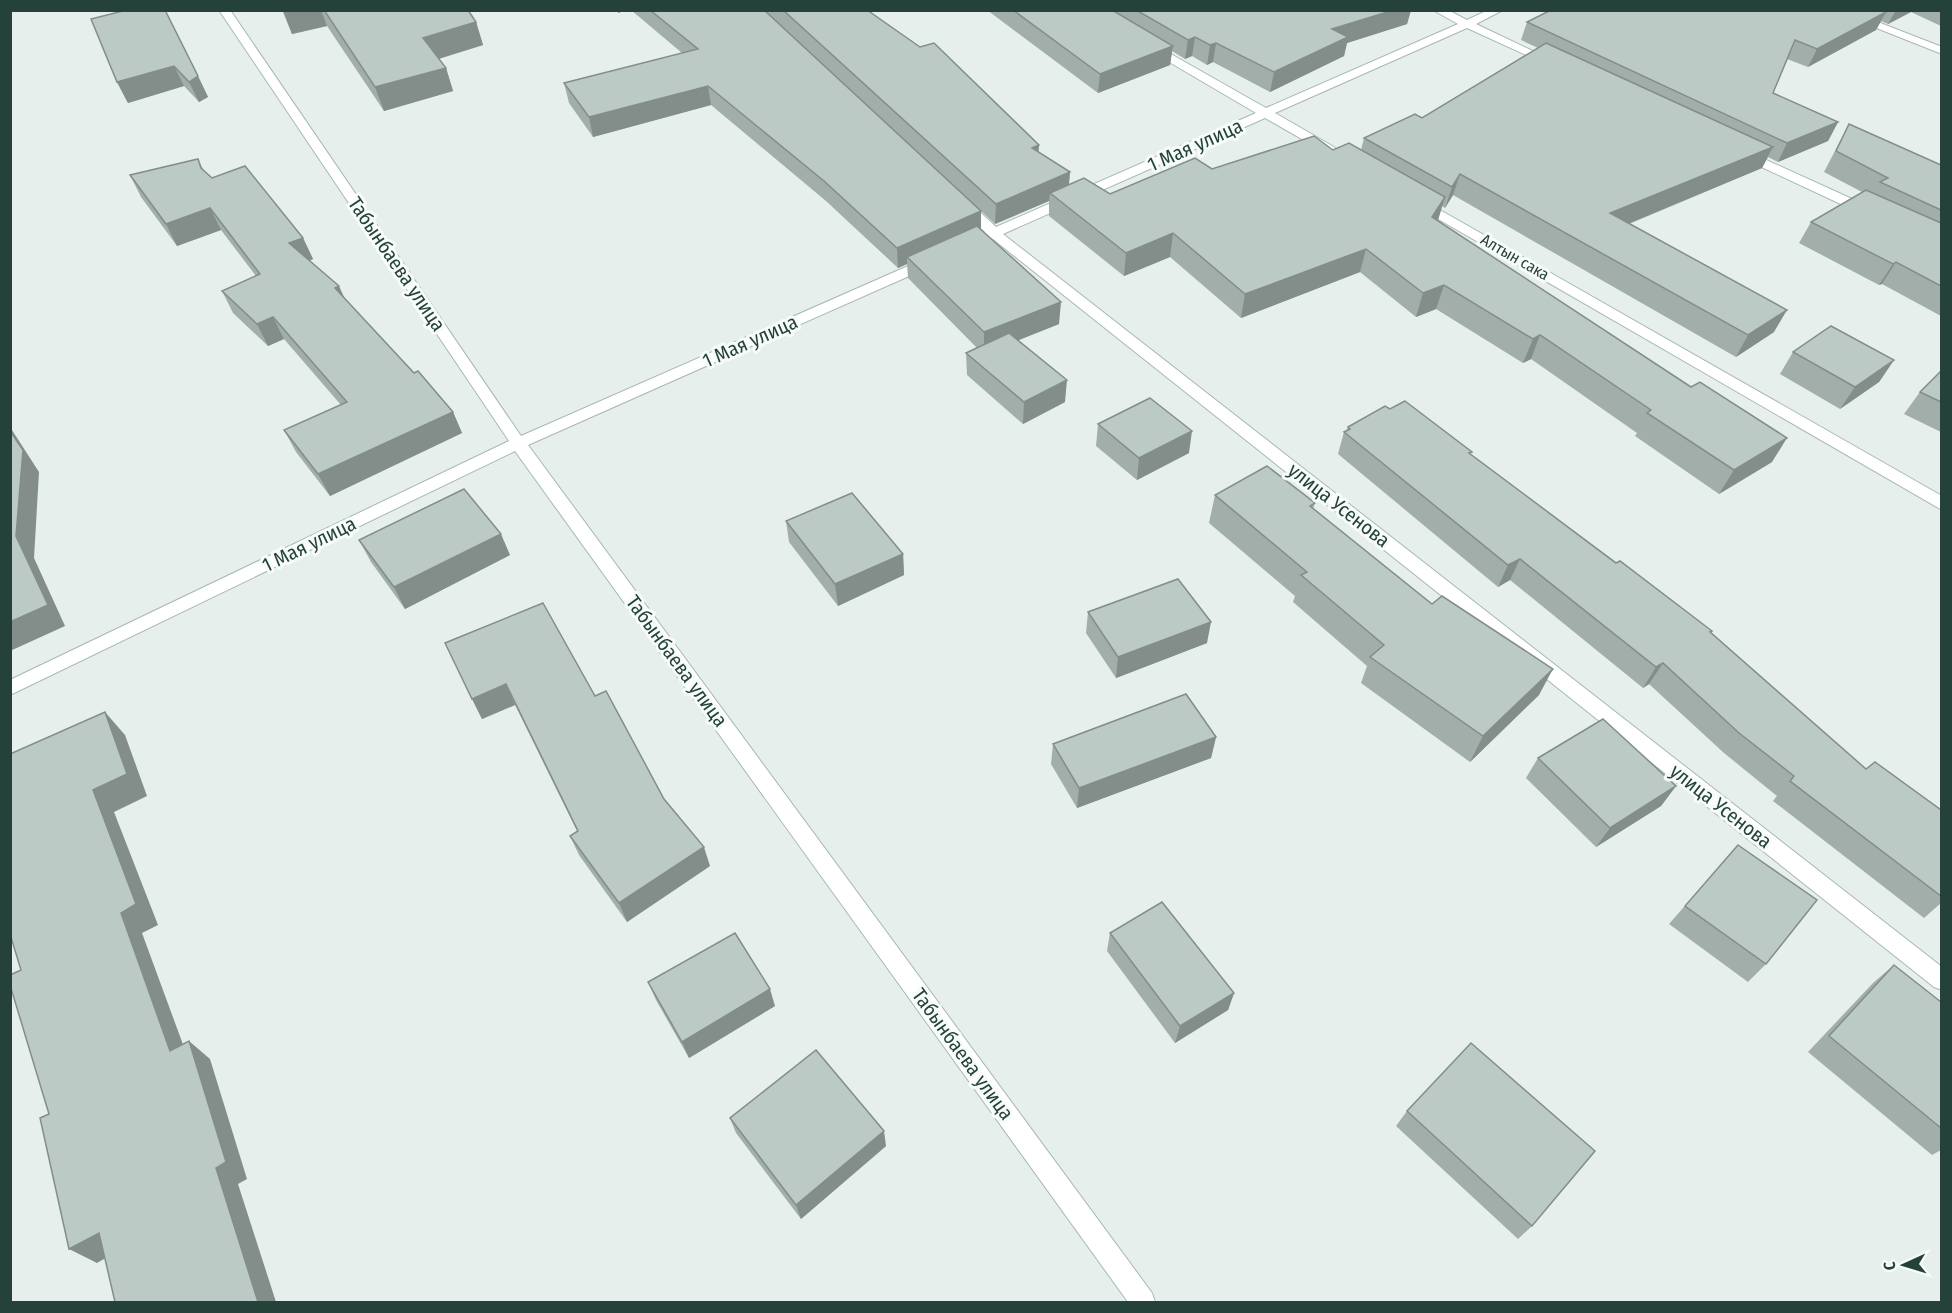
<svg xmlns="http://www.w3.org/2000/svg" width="1952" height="1313" font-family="'Fira Sans Condensed',sans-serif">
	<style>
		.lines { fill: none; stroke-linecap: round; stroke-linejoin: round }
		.minor-casing { stroke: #a8b8b2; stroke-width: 2 }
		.minor { fill: #fff; fill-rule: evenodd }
		.wall { fill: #a1aea9 }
		.shaded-wall { fill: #838d89 }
		.building { fill: #bbcac4; stroke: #838d89; stroke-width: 1.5 }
		.labels { text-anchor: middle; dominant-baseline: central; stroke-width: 6; stroke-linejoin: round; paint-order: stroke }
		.far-street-label { font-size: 16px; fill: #24423a; stroke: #f7fbf9 }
		.street-label { font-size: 20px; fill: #24423a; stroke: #f7fbf9 }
	</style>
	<rect width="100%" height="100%" fill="#e6efeb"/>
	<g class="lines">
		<g class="minor-casing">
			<g id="minor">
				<path d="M219 10H230L521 436 924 259H934L936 262 934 265 528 445 1152 1293 1155 1302H1128L515 451 10 695V680L509 441Z"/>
				<path d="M1433 10H1448L1467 20 1488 10H1503L1476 24 1558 63 1556 65H1548L1467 28 1275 113 1334 147 1336 150 1334 153H1326L1265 118 1003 234 1942 967V990L1934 987 993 239 965 250 958 246 985 232 958 207 957 204 958 201H968L996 227 1256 113 1147 49V45H1155L1266 108 1458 24Z"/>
				<path d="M1831 10H1847L1942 47V54Z"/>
				<path d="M1742 149 1872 208 1874 211 1867 215 1862 214 1738 156 1736 153 1738 150Z"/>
				<path d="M1419 198 1942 496V510L1414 205 1413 202Z"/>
			</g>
		</g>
		<use href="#minor" class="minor"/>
	</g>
	<g class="wall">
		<path d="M114 10H165L208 97 199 102 184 86 128 103 117 82 116 13Z"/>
		<path d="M282 10H468L476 22 483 45 439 59 446 68 453 91 384 111 327 26 292 34Z"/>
		<path d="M631 10H867L1039 153 1070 172 1069 185 1110 194 1212 169 1333 150H1361L1364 138 1422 118 1538 48 1521 40 1527 22 1551 10H1941V26L1911 12 1888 24 1881 21 1876 30 1808 67 1787 59 1773 93 1838 122 1828 141 1778 162 1768 157 1762 168 1629 224 1774 332 1736 357 1453 195 1445 208 1442 206 1438 220 1772 462 1719 494 1635 436 1637 433 1531 359 1523 363 1436 309 1416 317 1360 272 1241 318 1170 257 1124 276 1049 216V201L995 224 981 211V230L1059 324 1018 340 1065 402 1023 424 967 375 966 353 977 348 908 278 907 264 898 268 826 201 711 105 593 137 569 103 564 83 682 53Z"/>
		<path d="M987 10H1411L1407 24 1347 43 1344 56 1270 92 1213 62 1207 65 1192 56 1185 59 1172 51 1170 65 1098 93Z"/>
		<path d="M1849 124 1941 165V316L1882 284 1879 285 1799 243 1811 222 1862 192 1824 172Z"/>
		<path d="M198 159 204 171 212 178 303 238 313 259 309 261 414 373 453 412 462 433 330 496 296 452 284 430 341 405 284 339 268 346 233 313 222 291 256 276 221 230 177 246 141 197 130 175Z"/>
		<path d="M1793 352 1894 360 1879 382 1840 409 1780 374Z"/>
		<path d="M1941 371V432L1904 414 1920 392Z"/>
		<path d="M1390 409 1471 455 1711 632 1866 769 1941 810V903L1924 918 1773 801 1777 796 1724 753 1649 684 1643 688 1510 580 1498 587 1338 454 1344 432 1346 431 1348 427Z"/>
		<path d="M1098 424 1189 453 1137 480 1096 446Z"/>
		<path d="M1215 495 1315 503 1313 509 1539 695 1470 762 1361 683 1367 666 1293 602 1295 596 1209 523Z"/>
		<path d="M786 521 903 554 904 575 838 606 789 542Z"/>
		<path d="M359 540 510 555 405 609 371 562Z"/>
		<path d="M1088 612 1207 643 1116 678 1086 633Z"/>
		<path d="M445 643 664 799 710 866 627 922 579 855 570 836 577 831 515 705 482 719Z"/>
		<path d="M1216 737 1211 758 1077 808 1051 764 1053 744Z"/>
		<path d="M1538 758 1676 786 1661 806 1596 847 1526 778Z"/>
		<path d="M1738 845 1766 964 1748 982 1669 924Z"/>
		<path d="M1110 933 1234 993 1228 1010 1175 1043 1107 951Z"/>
		<path d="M1894 965 1941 1002V1150L1932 1155 1808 1052 1873 983Z"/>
		<path d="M648 982 775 1006 689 1058 656 1000Z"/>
		<path d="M1407 1111 1532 1226 1518 1239 1396 1126Z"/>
		<path d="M730 1118 886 1146 801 1219 736 1133Z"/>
	</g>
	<g class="shaded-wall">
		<path d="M283 10H321L327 26 292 34Z"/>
		<path d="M618 10H628L618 13Z"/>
		<path d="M1394 10H1411L1407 24 1347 43 1344 56 1270 92 1274 72 1332 29Z"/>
		<path d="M1896 10H1911V12L1888 24Z"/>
		<path d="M1886 12 1876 30 1808 67 1817 49Z"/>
		<path d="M476 22 483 45 431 61 423 38Z"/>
		<path d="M1195 37 1192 56 1185 59 1188 40Z"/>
		<path d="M1216 43 1213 62 1207 65 1210 45Z"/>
		<path d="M1173 46 1170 65 1098 93 1100 74Z"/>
		<path d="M174 66 184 86 128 103 117 82Z"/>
		<path d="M446 68 453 91 384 111 375 87Z"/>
		<path d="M198 76 208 97 199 102 189 82Z"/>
		<path d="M708 86 711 105 593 137 589 117Z"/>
		<path d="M1838 122 1828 141 1778 162 1787 143Z"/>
		<path d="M1039 145 1038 165 1032 148Z"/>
		<path d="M1773 147 1762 168 1601 235 1610 213Z"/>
		<path d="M1070 172 1068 193H1050L1049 201 995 224 996 204Z"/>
		<path d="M1460 174 1453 195 1445 208 1452 187Z"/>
		<path d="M1445 197 1438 220 1432 217Z"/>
		<path d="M210 208 221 230 177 246 166 224Z"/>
		<path d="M981 211V231L907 257V264L898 268 897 248Z"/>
		<path d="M1173 233 1170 257 1124 276 1126 253Z"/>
		<path d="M303 238 313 259 299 265 289 243Z"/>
		<path d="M1366 249 1360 272 1241 318 1245 294Z"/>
		<path d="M1896 262 1882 284 1879 285 1893 264Z"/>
		<path d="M1444 285 1436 309 1416 317 1423 293Z"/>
		<path d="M339 286 349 308 335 288Z"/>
		<path d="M1061 302 1059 324 984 354V332Z"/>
		<path d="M1787 310 1774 332 1736 357 1748 335Z"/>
		<path d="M273 317 284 339 268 346 257 324Z"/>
		<path d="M1540 335 1531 359 1523 363 1533 339Z"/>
		<path d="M1894 360 1879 382 1840 409 1855 387Z"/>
		<path d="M1067 380 1065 402 1023 424 1024 402Z"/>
		<path d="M453 412 462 433 330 496 318 474Z"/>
		<path d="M10 427 39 472 34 558 65 626 10 651V622L16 536Z"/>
		<path d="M1192 431 1189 453 1137 480 1139 458Z"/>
		<path d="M1787 438 1772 462 1719 494 1734 470Z"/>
		<path d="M501 534 510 555 405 609 394 587Z"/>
		<path d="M903 554 904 575 838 606 835 584Z"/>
		<path d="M1520 559 1510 580 1498 587 1508 565Z"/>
		<path d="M1211 622 1207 643 1116 678 1118 657Z"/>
		<path d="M1663 663 1649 684 1643 688 1656 667Z"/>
		<path d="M1553 669 1539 695 1470 762 1483 736Z"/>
		<path d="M506 684 515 705 482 719 472 699Z"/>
		<path d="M105 712 125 735 147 796 114 812 158 925 142 933 192 1069 170 1051 121 913 93 790Z"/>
		<path d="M1216 737 1211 758 1077 808 1079 788Z"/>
		<path d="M1676 786 1661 806 1596 847 1610 828Z"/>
		<path d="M704 847 710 866 627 922 619 903Z"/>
		<path d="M770 989 775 1006 689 1058 682 1042Z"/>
		<path d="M1234 993 1228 1010 1175 1043 1180 1026Z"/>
		<path d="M189 1041 210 1059 247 1179 238 1184 276 1302H258L216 1168Z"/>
		<path d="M884 1131 886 1146 801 1219 796 1205Z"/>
		<path d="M99 1233 125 1247 97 1263 69 1249Z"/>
	</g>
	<g class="building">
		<path d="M123 10H165L198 76 189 82 174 66 117 82 91 19 123 11Z"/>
		<path d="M324 10H468L476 22 423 38 446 68 375 87Z"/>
		<path d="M650 10H764L981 211 897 248 824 181 708 86 589 117 564 83 698 49Z"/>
		<path d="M783 10H867L920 47 934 43 1039 145 1032 148 1070 172 996 204Z"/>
		<path d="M1013 10H1112L1173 46 1100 74Z"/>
		<path d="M1136 10H1394L1332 29 1348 37 1274 72 1216 43 1210 45 1195 37 1188 40Z"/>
		<path d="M1551 10H1882L1886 12 1817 49 1795 40 1773 93 1838 122 1787 143 1527 22Z"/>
		<path d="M1546 43 1773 147 1610 213 1787 310 1748 335 1460 174 1452 187 1364 138 1415 114 1422 118Z"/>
		<path d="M1849 124 1941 165V210L1880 182 1888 178 1836 151Z"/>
		<path d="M1314 136 1333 150 1349 143 1445 197 1432 217 1691 387 1700 382 1787 438 1734 470 1647 413 1651 410 1540 335 1533 339 1444 285 1423 293 1366 249 1245 294 1173 233 1126 253 1050 193 1084 178 1110 194 1195 158 1212 169Z"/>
		<path d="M198 159 201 168 212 178 245 166 303 238 289 243 339 286 335 288 414 373 418 371 453 412 318 474 284 430 347 402 273 317 257 324 222 291 260 274 210 208 166 224 130 175Z"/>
		<path d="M1866 190 1941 223V286L1896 262 1893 264 1811 222Z"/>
		<path d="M977 226 1061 302 984 332 907 257Z"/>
		<path d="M1831 326 1894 360 1855 387 1793 352Z"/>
		<path d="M1009 333 1067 380 1024 402 966 353Z"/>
		<path d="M1941 371V402L1920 392Z"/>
		<path d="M1150 398 1192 431 1139 458 1098 424Z"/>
		<path d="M1405 401 1472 452 1469 453 1616 563 1620 561 1712 631 1710 632 1866 769 1875 762 1941 810V896L1790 781 1794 776 1739 733 1663 663 1656 667 1520 559 1508 565 1344 432 1350 429 1348 427 1385 406 1390 409Z"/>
		<path d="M10 431 23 450 16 536 48 605 10 622Z"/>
		<path d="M1267 466 1315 503 1310 506 1432 604 1442 596 1553 669 1483 736 1370 657 1384 645 1301 575 1307 572 1215 495Z"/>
		<path d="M464 489 501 534 394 587 359 540Z"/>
		<path d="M852 493 903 554 835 584 786 521Z"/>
		<path d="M1178 579 1211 622 1118 657 1088 612Z"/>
		<path d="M543 603 595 696 606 691 664 799 704 847 619 903 570 836 578 831 506 684 472 699 445 643Z"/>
		<path d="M1186 694 1216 737 1079 788 1053 744Z"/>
		<path d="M105 712 127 774 93 790 136 904 121 913 170 1051 189 1041 226 1162 216 1168 258 1302H115L99 1233 69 1249 40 1118 49 1114 10 985V975L21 970 10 934V754Z"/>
		<path d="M1603 719 1676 786 1610 828 1538 758Z"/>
		<path d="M1738 845 1817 900 1766 964 1685 906Z"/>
		<path d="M1162 902 1234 993 1180 1026 1110 933Z"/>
		<path d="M735 933 770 989 682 1042 648 982Z"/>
		<path d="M1894 965 1941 1002V1128L1829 1036Z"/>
		<path d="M1471 1043 1595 1151 1532 1226 1407 1111Z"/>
		<path d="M816 1050 884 1131 796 1205 730 1118Z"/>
	</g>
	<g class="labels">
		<g class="far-street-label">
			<text transform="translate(1515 257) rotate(30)">Алтын сака</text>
		</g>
		<g class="street-label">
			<text transform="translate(1195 145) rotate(-24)">1 Мая улица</text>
			<text transform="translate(397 264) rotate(56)">Табынбаева улица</text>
			<text transform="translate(750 341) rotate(-24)">1 Мая улица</text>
			<text transform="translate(1339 505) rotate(38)">улица Усенова</text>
			<text transform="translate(309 544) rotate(-26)">1 Мая улица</text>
			<text transform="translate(677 661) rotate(54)">Табынбаева улица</text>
			<text transform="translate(1721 806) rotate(38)">улица Усенова</text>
			<text transform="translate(963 1054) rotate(54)">Табынбаева улица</text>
		</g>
	</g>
	<rect width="1952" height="1313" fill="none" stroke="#24423a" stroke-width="24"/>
	<g transform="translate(1904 1265) rotate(266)" stroke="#f7fbf9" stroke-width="4.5" paint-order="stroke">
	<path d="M0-4.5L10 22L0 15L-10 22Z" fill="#24423a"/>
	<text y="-9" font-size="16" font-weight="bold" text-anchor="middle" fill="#24423a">С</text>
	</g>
</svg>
